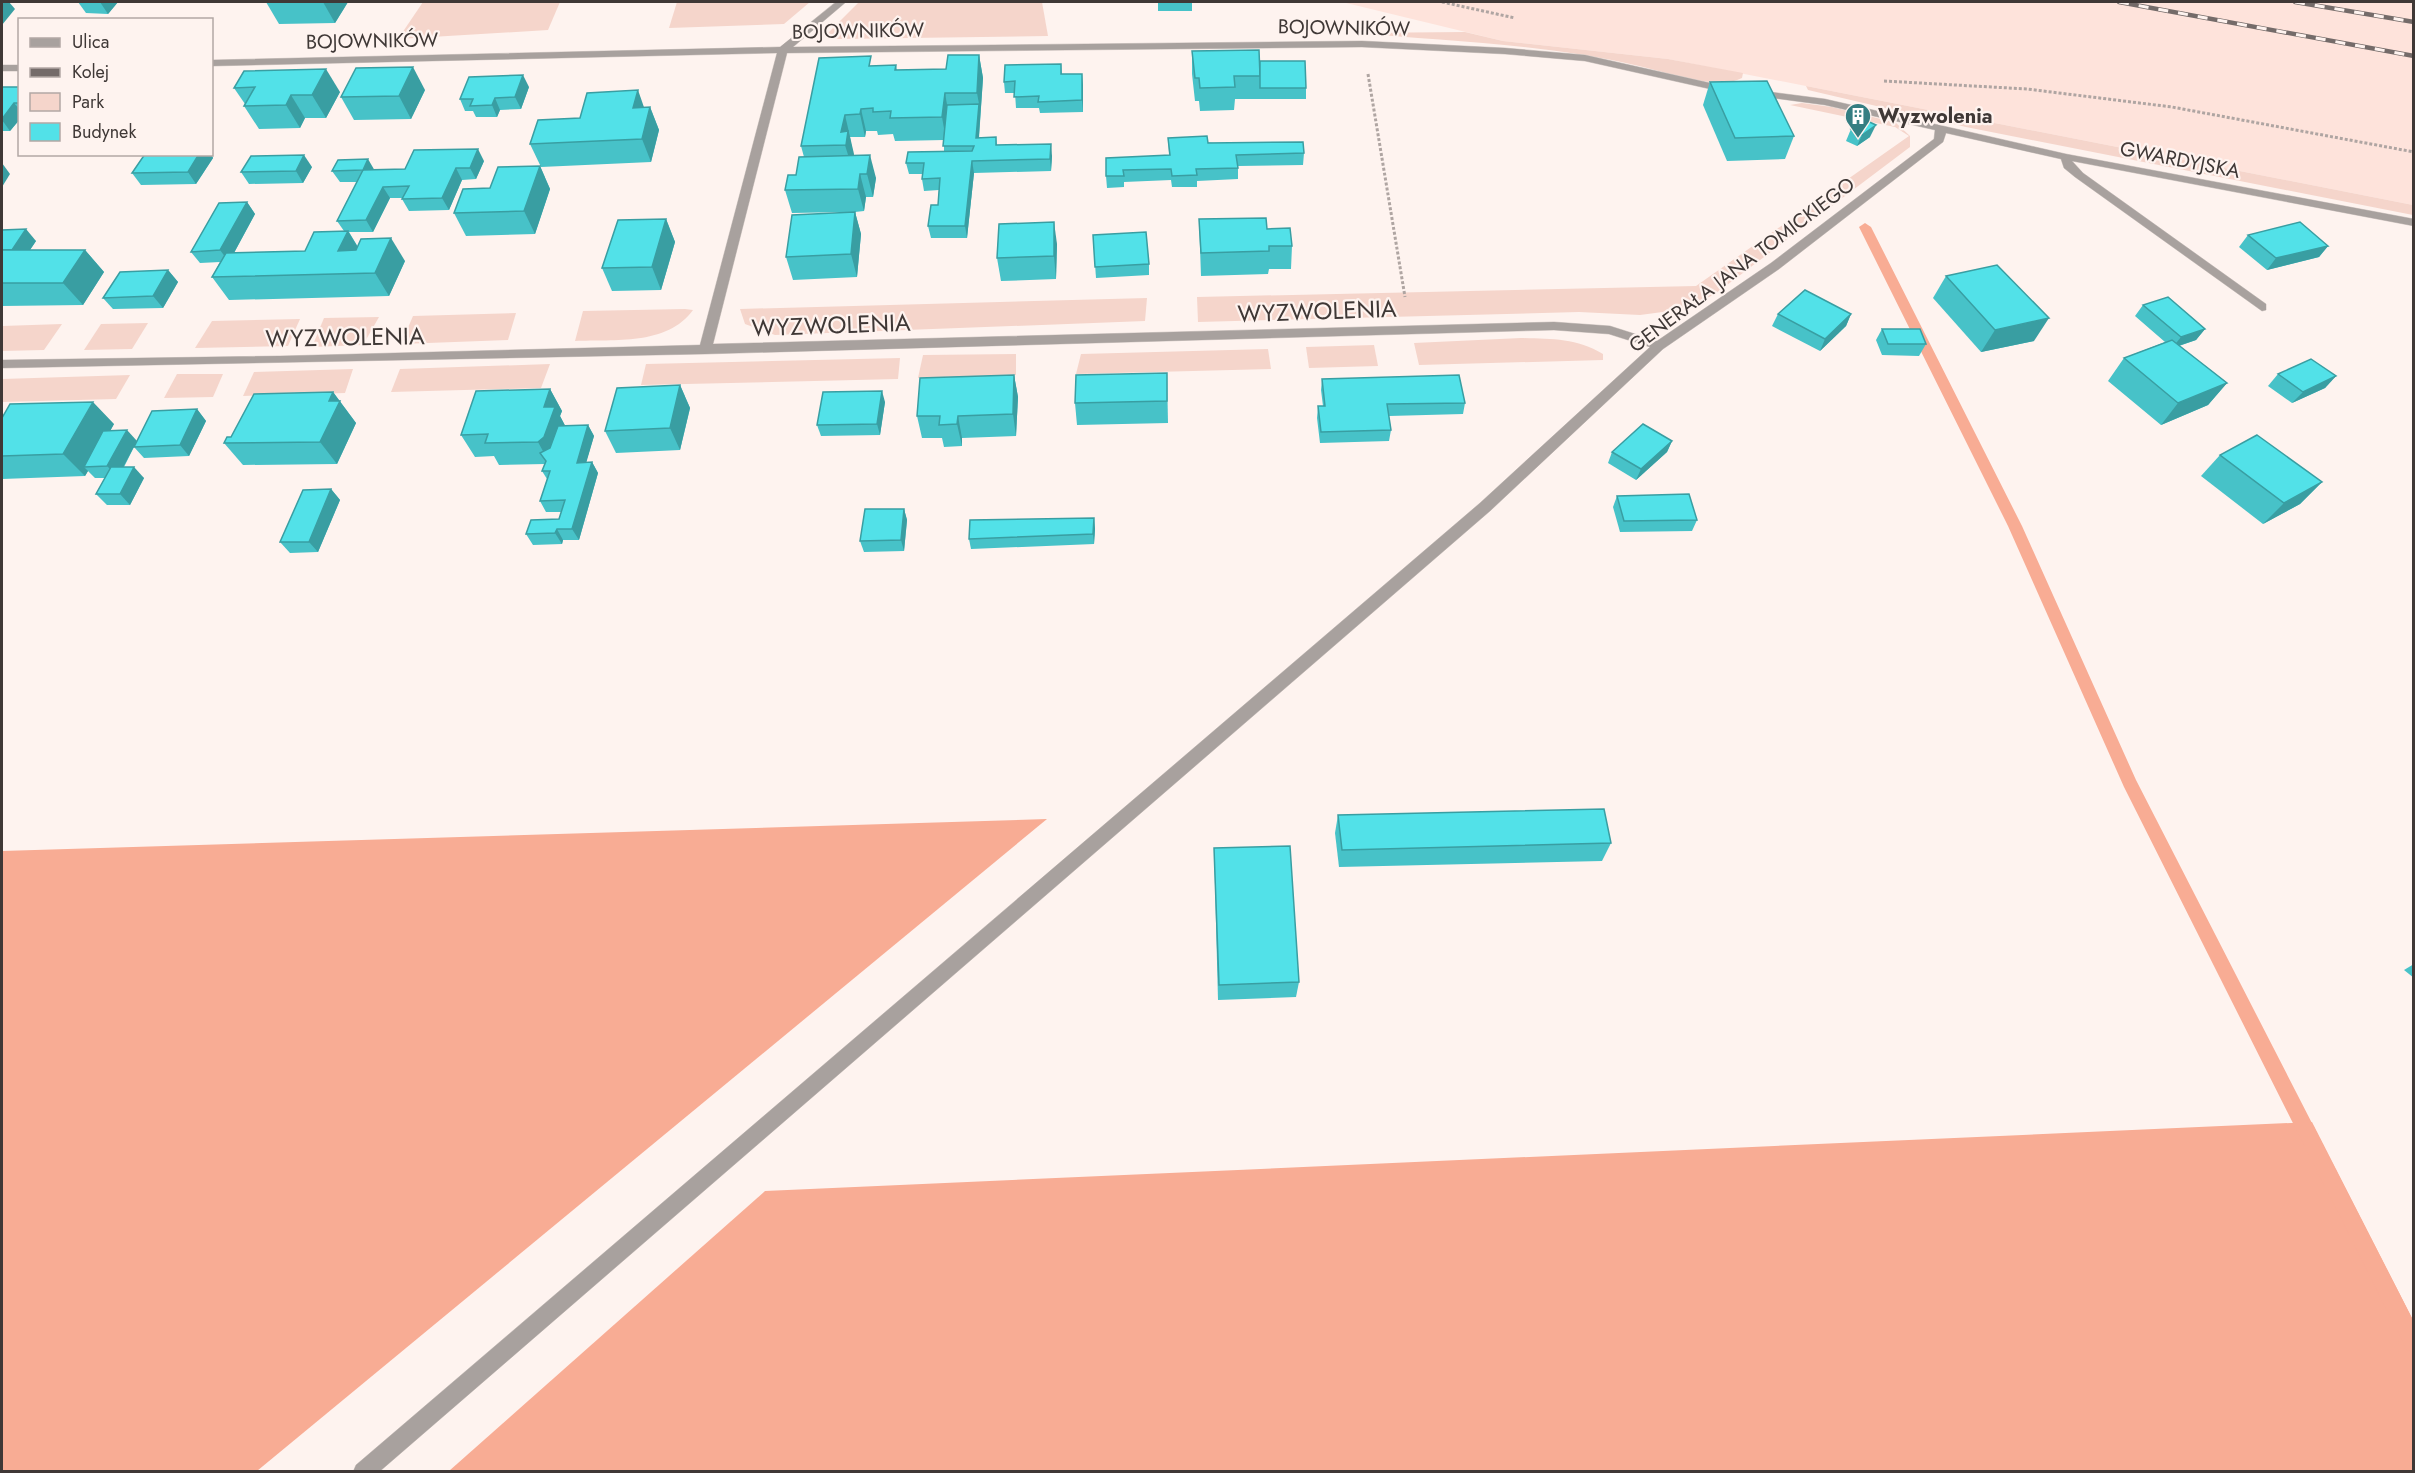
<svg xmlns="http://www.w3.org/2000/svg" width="2415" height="1473" font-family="Jost,sans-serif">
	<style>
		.built { fill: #fee3db }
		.green { fill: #f5d5cb }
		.forest { fill: #f8ac94 }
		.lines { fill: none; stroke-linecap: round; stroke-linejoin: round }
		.stream { fill: #f8ac94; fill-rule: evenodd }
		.minor-casing { stroke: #d8ceca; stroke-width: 1 }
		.path { stroke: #afa5a2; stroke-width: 3; stroke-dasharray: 3 2; stroke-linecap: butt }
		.minor { fill: #a8a19e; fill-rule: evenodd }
		.rail-casing { stroke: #746b69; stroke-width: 4.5 }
		.rail { stroke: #fef3ef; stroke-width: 3; stroke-dasharray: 10; stroke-linecap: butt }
		.wall { fill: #47c2c8 }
		.shaded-wall { fill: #399ea2 }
		.building { fill: #52e1e8; stroke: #399ea2; stroke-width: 1.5 }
		.labels { text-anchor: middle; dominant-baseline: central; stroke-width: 4.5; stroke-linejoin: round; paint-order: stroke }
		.far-street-label { font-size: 20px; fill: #3f3836; stroke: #fef3ef }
		.far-poi-label { font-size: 20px; font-weight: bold; fill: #3f3836; stroke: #fef3ef; text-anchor: start }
		.street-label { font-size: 24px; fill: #3f3836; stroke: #fef3ef }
	</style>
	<rect width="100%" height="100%" fill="#fef3ef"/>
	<path class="built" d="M1342 2H2413V205L1668 59 1503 41Z"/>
	<g class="green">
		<path d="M423 2H560L548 30 398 39Z"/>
		<path d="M677 2H810L784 24 669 28Z"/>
		<path d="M859 2H1042L1048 36 837 39 828 33Z"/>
		<path d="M1465 32 1503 41 1668 59 1743 73 1742 78C1717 91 1666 72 1639 66 1546 44 1449 41 1353 33Z"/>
		<path d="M1806 86 2413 205V215L1966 127 1808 90Z"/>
		<path d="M1802 103 1832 107 1885 120 1896 123 1910 136V147L1715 294 1685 309 1640 315 1579 312 1198 322 1197 297 1696 286 1909 136 1895 127 1790 105Z"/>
		<path d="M1147 298 1145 321 775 335 745 324 740 309Z"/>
		<path d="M685 309 693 310C667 346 614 339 575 341L583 311Z"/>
		<path d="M516 313 508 340 401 344 413 316Z"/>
		<path d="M379 317 363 345 312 347 324 318Z"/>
		<path d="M300 319 288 346 195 348 212 321Z"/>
		<path d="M148 323 132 349 84 350 101 324Z"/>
		<path d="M62 324 44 350 2 351V326Z"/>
		<path d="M1521 338C1551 339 1576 338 1603 354V360L1419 365 1414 343Z"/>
		<path d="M1374 345 1378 366 1309 368 1306 347Z"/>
		<path d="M1268 349 1271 369 1076 374 1081 354Z"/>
		<path d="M1016 354V375L918 378 923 355Z"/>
		<path d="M900 358 898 379 641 385 646 364Z"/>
		<path d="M550 364 541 388 391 392 400 369Z"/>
		<path d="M353 369 345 393 243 396 254 372Z"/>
		<path d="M177 374H223L213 397 164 398Z"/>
		<path d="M130 375 116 399 2 402V379Z"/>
	</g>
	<g class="forest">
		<path d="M1047 819 257 1471H2V851Z"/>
		<path d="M2312 1122 2413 1320V1471H449L765 1191Z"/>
	</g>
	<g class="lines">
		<path class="stream" d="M1865 223 1871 227 2022 526 2136 780 2414 1322V1353L2407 1350 2124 787 2008 526 1859 227Z"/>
		<g class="minor-casing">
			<g id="minor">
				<path d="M836 2H846L793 47 1362 41 1505 48 1585 55 1728 87 1733 90 1728 93 1585 61 1505 54 1362 47 787 53 713 344 1554 322 1610 326 1657 341 1771 263 1934 139 1935 130 1825 105 1751 95 1750 93 1755 90 1825 99 2066 154 2414 219V226L2072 161 2083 173 2266 304V310L2262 311 2075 177 2064 168 2061 159 1946 133 1943 142 1779 269 1663 349 1490 511 379 1472H353L356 1465 1480 503 1650 347 1609 334 1554 330 705 354 2 368V360L280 356 700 345 777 53 212 66V60L780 47Z"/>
				<rect x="2" y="65" width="18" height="6"/>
			</g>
		</g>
		<g class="path">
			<path d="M1442 2 1515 18"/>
			<path d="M1368 74 1405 297"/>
			<path d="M1884 81 2027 89 2172 107 2414 152"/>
		</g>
		<use href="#minor" class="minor"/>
		<g class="rail-casing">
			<g id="rail">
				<path d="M2119 2 2414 56"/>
				<path d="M2295 2 2414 22"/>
			</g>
		</g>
		<use href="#rail" class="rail"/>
	</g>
	<g class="wall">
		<path d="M78 2H118L108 14 86 13Z"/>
		<path d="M266 2H348L335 23 279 24Z"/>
		<rect x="1158" y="2" width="34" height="9"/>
		<path d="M1192 51 1260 61 1306 88V99H1235L1234 110 1200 111 1199 101H1195L1192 74Z"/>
		<path d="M979 55 983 78 979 138 996 137 997 145 1052 156 1051 171 974 173 967 238H931L928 226 938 205 939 190 924 191 922 179V174H909L906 163 944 151V140L895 141 893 134 878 135 877 131H866L865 137H850L853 155 876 178 873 197H866L864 211 855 212 861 234 857 277 793 280 786 257 847 212 792 213 785 190 796 175 804 157 801 146 873 66 896 65 897 70 946 69Z"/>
		<path d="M1061 64 1062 74 1083 85V112L1040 113 1039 108H1016L1015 93H1005L1004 82Z"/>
		<path d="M244 71 340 92 326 118H305L300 128 259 129 244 106 245 104 234 88Z"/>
		<path d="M1710 82 1794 136 1785 159 1727 161 1703 105Z"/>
		<path d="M2 87H20V119L10 131H2Z"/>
		<path d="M529 87 521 109 500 110 497 117H476L473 111H465L460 99Z"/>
		<path d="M425 90 411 119 354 120 341 97Z"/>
		<path d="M650 107 659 130 651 162 541 167 530 144 580 118Z"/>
		<path d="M1851 129 1870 137 1857 146 1846 141Z"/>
		<path d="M1168 138 1304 153 1303 165 1238 166V179L1197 181V187H1172L1171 180 1124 182V187L1107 188 1106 176 1169 155Z"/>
		<path d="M145 154H211L213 158 196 184 141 185 132 173Z"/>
		<path d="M484 161 476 179 462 180 449 210 409 211 402 199 403 198H390L373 232H349L358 247 405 261 389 296 229 300 212 277 220 262 200 263 191 252 247 202 255 214 234 253 305 251 344 231 337 221 357 182H340L332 171 405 169Z"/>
		<path d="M540 166 550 189 535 234 466 236 454 213 490 188Z"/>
		<path d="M312 167 303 183 249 184 241 172Z"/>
		<path d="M666 219 675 242 661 290 612 291 602 268Z"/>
		<path d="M1199 219 1267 229 1292 246 1291 269H1269L1268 274 1201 276Z"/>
		<path d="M2 230 36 241 30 250H85L104 272 83 305 2 306Z"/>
		<path d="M1093 235 1149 264V275L1096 278Z"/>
		<path d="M2248 235 2328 246 2319 257 2267 270 2239 247Z"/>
		<path d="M1057 244 1056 279 1001 281 997 258Z"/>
		<path d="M168 270 178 282 163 308 113 309 103 298Z"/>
		<path d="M1946 276 2034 341 1981 352 1933 298Z"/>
		<path d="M2143 305 2205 329 2196 340 2179 346 2227 383 2208 405 2161 425 2108 381 2124 358 2165 342 2135 316Z"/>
		<path d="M1778 314H1851L1846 326 1820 351 1772 326Z"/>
		<path d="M1882 329 1926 344 1919 356 1882 355 1876 340Z"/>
		<path d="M1167 373 1168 423 1077 425 1075 403Z"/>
		<path d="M2278 374 2336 376 2325 388 2292 403 2268 386Z"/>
		<path d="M1014 375 1018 397 1016 436 962 438V446L944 447 942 438H922L917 416Z"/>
		<path d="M1322 379 1465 403 1463 414 1389 416 1391 430 1389 441 1320 443 1317 418 1318 406H1323L1321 390Z"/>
		<path d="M680 385 690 408 680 450 616 453 605 431Z"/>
		<path d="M550 389 562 411 560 416 565 426 588 425 594 436 586 462H592L598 473 579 540H563L562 544 533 545 526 534 559 519 562 512H546L540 501 547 479 542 471 545 464 499 465 494 456 475 457 461 435Z"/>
		<path d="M333 392 356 423 337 464 243 465 224 443 231 437Z"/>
		<path d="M885 402 880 435 821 436 817 425Z"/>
		<path d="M197 409 206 421 189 456 144 458 134 447 124 467 144 478 130 505H107L96 494 105 478H95L88 471 85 476 2 479V416L114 424 110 431 137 441Z"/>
		<path d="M1672 441 1667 452 1636 480 1608 463 1612 452Z"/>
		<path d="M2220 455 2322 482 2300 504 2263 524 2201 476Z"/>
		<path d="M331 489 340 500 318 552 290 553 280 542Z"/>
		<path d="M1617 496 1697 520 1692 531 1620 532 1613 507Z"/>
		<path d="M904 509 907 520 904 551 864 552 860 541Z"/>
		<path d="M1094 518 1095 529 1094 544 971 549 969 539Z"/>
		<path d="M1338 815 1611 843 1602 861 1339 867 1335 833Z"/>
		<path d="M1214 848 1299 982 1296 997 1218 1000Z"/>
		<path d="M2414 964V978L2404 970Z"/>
	</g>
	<g class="shaded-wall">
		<path d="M2 2H9L15 9 2 25Z"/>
		<path d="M100 2H118L108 14Z"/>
		<path d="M323 2H348L335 23Z"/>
		<path d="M979 55 983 78 978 149 976 138 979 104 977 93Z"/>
		<path d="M413 67 425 90 411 119 399 96Z"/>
		<path d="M326 69 340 92 326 118 312 95Z"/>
		<path d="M1082 74 1083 85V112L1082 100Z"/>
		<path d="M523 75 529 87 521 109 515 97Z"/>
		<path d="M638 90 646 113 633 108Z"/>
		<path d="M945 93 949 116 946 140 942 117Z"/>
		<path d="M291 95 305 118 300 128 286 105Z"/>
		<path d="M495 98 500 110 497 117 492 105Z"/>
		<path d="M14 103 20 110V119L10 131 2 120V119Z"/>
		<path d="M650 107 659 130 651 162 642 139Z"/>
		<path d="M861 109 866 131 865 137 860 114Z"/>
		<path d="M845 115 854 154 852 168 841 132Z"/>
		<path d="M1876 125 1870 137 1857 146 1862 135Z"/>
		<path d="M1051 144 1052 156 1051 171 1050 159Z"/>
		<path d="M478 149 484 161 476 179 470 168Z"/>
		<path d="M199 154H211L213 158 196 184 188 172Z"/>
		<path d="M304 155 312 167 303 183 296 171Z"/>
		<path d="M870 155 876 178 873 197 867 174Z"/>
		<path d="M368 159 375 171 363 170Z"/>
		<path d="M972 161 974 173 967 238 965 226Z"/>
		<path d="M2 163 10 174 2 187Z"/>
		<path d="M540 166 550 189 535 234 524 211Z"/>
		<path d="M456 168 462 180 449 210 442 198Z"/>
		<path d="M860 174 866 197 864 211 858 189Z"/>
		<path d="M383 187 390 198 373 232 366 220Z"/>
		<path d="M247 202 255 214 229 262 220 250Z"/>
		<path d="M855 212 861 234 857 277 851 254Z"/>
		<path d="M666 219 675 242 661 290 652 267Z"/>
		<path d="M1054 222 1057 244 1056 279 1054 256Z"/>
		<path d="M26 229 36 241 9 281 2 265Z"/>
		<path d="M348 231 362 254 338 251Z"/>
		<path d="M391 238 405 261 389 296 375 273Z"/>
		<path d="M2328 246 2319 257 2267 270 2276 258Z"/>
		<path d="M85 250 104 272 83 305 63 283Z"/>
		<path d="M168 270 178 282 163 308 153 296Z"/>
		<path d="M1851 314 1846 326 1820 351 1825 339Z"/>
		<path d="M2049 318 2034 341 1981 352 1995 330Z"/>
		<path d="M2205 329 2196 340 2172 348 2181 337Z"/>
		<path d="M1014 375 1018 397 1016 436 1013 414Z"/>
		<path d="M2336 376 2325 388 2292 403 2303 392Z"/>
		<path d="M2227 383 2208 405 2161 425 2178 403Z"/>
		<path d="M680 385 690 408 680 450 670 428Z"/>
		<path d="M550 389 562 411 560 416 567 429 550 464 538 442 544 407Z"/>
		<path d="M882 391 885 402 880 435 877 424Z"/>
		<path d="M333 392 356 423 337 464 320 442 329 401Z"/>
		<path d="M93 402 114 424 90 467H84L88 471 85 476 63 454Z"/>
		<path d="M197 409 206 421 189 456 180 445Z"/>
		<path d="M958 416 962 438V446L957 424Z"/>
		<path d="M588 425 594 436 583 474 577 463Z"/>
		<path d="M127 430 137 441 118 477 107 466Z"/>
		<path d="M1672 441 1667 452 1636 480 1641 469Z"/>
		<path d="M592 462 598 473 579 540 572 529Z"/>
		<path d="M134 467 144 478 130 505 120 494Z"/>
		<path d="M2322 482 2300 504 2263 524 2284 503Z"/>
		<path d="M331 489 340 500 318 552 309 542Z"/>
		<path d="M904 509 907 520 904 551 901 540Z"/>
		<path d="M1094 518 1095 529 1094 544 1093 534Z"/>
		<path d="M557 529 563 540 562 544 555 533Z"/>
	</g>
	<g class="building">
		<path d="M1259 50 1260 76H1234L1235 87 1200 88 1199 78H1195L1192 51Z"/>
		<path d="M948 55H979L977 93H945L942 117 890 118 891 111 873 112V108L861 109 860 114 845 115 841 132 848 131 846 145 801 146 819 58 871 56 869 66 896 65 895 70 946 69Z"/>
		<path d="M1260 61H1305L1306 88H1260Z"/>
		<path d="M1061 64V74H1082V100L1038 102 1039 96 1014 97 1015 81 1004 82 1005 65Z"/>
		<path d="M413 67 399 96 341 97 356 68Z"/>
		<path d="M326 69 312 95H291L286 105 244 106 255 87 234 88 244 71Z"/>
		<path d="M523 75 515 97 495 98 492 105 470 106 473 99H460L469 77Z"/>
		<path d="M1767 81 1794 136 1735 138 1710 82Z"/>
		<path d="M2 87H20V103H14L2 119Z"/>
		<path d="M638 90 633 108 650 107 642 139 530 144 538 120 580 118 587 93Z"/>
		<path d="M979 104 976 138 996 137V145L1051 144 1050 159 972 161 965 226H928L931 205H938L940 178 922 179 924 163H906L908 152 972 151 974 146H943L947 105Z"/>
		<path d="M1865 120 1876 125 1862 135 1851 129Z"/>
		<path d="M1207 136 1208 143 1303 142 1304 153 1236 155 1238 168 1196 169 1197 175 1172 176 1171 169 1123 170 1124 176H1106V158L1170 155 1168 138Z"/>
		<path d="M478 149 470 168H456L442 198 402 199 409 186 383 187 366 220 337 221 363 170 405 169 414 150Z"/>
		<path d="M145 154H199L188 172 132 173Z"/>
		<path d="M304 155 296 171 241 172 251 156Z"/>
		<path d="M870 155 867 174H860L858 189 785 190 788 175H796L799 157Z"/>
		<path d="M368 159 363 170 332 171 338 160Z"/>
		<path d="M540 166 524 211 454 213 463 189 490 188 498 167Z"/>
		<path d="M247 202 220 250 191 252 219 203Z"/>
		<path d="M855 212 851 254 786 257 792 215Z"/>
		<path d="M1266 218 1267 229 1290 228 1292 246H1269V251L1201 253 1199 219Z"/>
		<path d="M666 219 652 267 602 268 618 220Z"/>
		<path d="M1054 222V256L997 258 999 224Z"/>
		<path d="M2300 222 2328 246 2276 258 2248 235Z"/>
		<path d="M26 229 12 250H2V230Z"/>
		<path d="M348 231 338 251 356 250 361 239 391 238 375 273 212 277 226 253 305 251 314 232Z"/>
		<path d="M1146 232 1149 264 1095 267 1093 235Z"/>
		<path d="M2 250H85L63 283H2Z"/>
		<path d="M1997 265 2049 318 1995 330 1946 276Z"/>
		<path d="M168 270 153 296 103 298 120 272Z"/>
		<path d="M1805 290 1851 314 1825 339 1778 314Z"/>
		<path d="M2168 297 2205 329 2181 337 2143 305Z"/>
		<path d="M1882 329H1920L1926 344H1888Z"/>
		<path d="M2172 340 2227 383 2178 403 2124 358Z"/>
		<path d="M2311 359 2336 376 2303 392 2278 374Z"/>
		<path d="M1167 373V401L1075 403 1076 375Z"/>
		<path d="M1014 375 1013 414 958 416 957 424 939 425 940 416H917L920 378Z"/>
		<path d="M1459 375 1465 403 1387 404 1391 430 1321 432 1318 406H1325L1322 379Z"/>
		<path d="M680 385 670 428 605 431 617 388Z"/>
		<path d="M550 389 544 407H555L544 437 538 442 485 443 488 434 461 435 476 391Z"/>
		<path d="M882 391 877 424 817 425 823 392Z"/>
		<path d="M333 392 329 401H340L320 442 224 443 227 437H231L254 394Z"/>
		<path d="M93 402 63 454 2 456V418L10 404Z"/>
		<path d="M197 409 180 445 134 447 152 411Z"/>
		<path d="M1643 424 1672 441 1641 469 1612 452Z"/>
		<path d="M588 425 577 463 592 462 572 529H557L555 533 526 534 531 520 559 519 565 500 540 501 550 471H542L546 461 540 453 550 448 558 426Z"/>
		<path d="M127 430 107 466 84 467 103 431Z"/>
		<path d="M2257 435 2322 482 2284 503 2220 455Z"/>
		<path d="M111 467H134L120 494H96Z"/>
		<path d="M331 489 309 542H280L303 490Z"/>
		<path d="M1689 494 1697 520 1624 521 1617 496Z"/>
		<path d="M865 509H904L901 540 860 541Z"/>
		<path d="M1094 518 1093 534 969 539 970 520Z"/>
		<path d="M1604 809 1611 843 1342 850 1338 815Z"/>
		<path d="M1290 846 1299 982 1219 985 1214 848Z"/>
	</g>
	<defs>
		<g id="building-pin" transform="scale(1.35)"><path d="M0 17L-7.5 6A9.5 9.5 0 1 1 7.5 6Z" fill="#357e82" stroke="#fef3ef"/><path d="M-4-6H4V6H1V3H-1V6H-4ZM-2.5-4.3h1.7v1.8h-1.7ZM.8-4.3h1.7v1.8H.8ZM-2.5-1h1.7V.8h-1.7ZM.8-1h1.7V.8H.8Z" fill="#fff"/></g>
	</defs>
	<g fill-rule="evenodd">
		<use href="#building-pin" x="1858" y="116"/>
	</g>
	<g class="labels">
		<g class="far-street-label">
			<text transform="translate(1344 28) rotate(1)">BOJOWNIKÓW</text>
			<text transform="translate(858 31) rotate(-1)">BOJOWNIKÓW</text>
			<text transform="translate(372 41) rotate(-1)">BOJOWNIKÓW</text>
			<text transform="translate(2180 160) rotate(11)">GWARDYJSKA</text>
			<text transform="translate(1742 265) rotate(-37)">GENERAŁA JANA TOMICKIEGO</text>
		</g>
		<g class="far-poi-label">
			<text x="1878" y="116">Wyzwolenia</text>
		</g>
		<g class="street-label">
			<text transform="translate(1317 311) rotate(-2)">WYZWOLENIA</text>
			<text transform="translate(831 325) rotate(-2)">WYZWOLENIA</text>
			<text transform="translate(345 337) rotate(-1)">WYZWOLENIA</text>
		</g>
	</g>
	<rect width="2415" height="1473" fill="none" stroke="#3f3836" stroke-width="6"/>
	<rect x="18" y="18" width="195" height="138" fill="#fef3ef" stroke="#b2a8a5" stroke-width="1.5"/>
	<rect x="30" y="38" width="30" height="9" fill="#a8a19e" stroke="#b2a8a5" stroke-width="1.5"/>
	<text x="72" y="48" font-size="18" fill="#3f3836">Ulica</text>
	<rect x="30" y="68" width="30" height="9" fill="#746b69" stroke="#b2a8a5" stroke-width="1.5"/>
	<text x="72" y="78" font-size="18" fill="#3f3836">Kolej</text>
	<rect x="30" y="93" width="30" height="18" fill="#f5d5cb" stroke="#b2a8a5" stroke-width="1.5"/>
	<text x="72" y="108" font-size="18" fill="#3f3836">Park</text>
	<rect x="30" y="123" width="30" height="18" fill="#52e1e8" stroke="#b2a8a5" stroke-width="1.5"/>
	<text x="72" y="138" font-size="18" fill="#3f3836">Budynek</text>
</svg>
